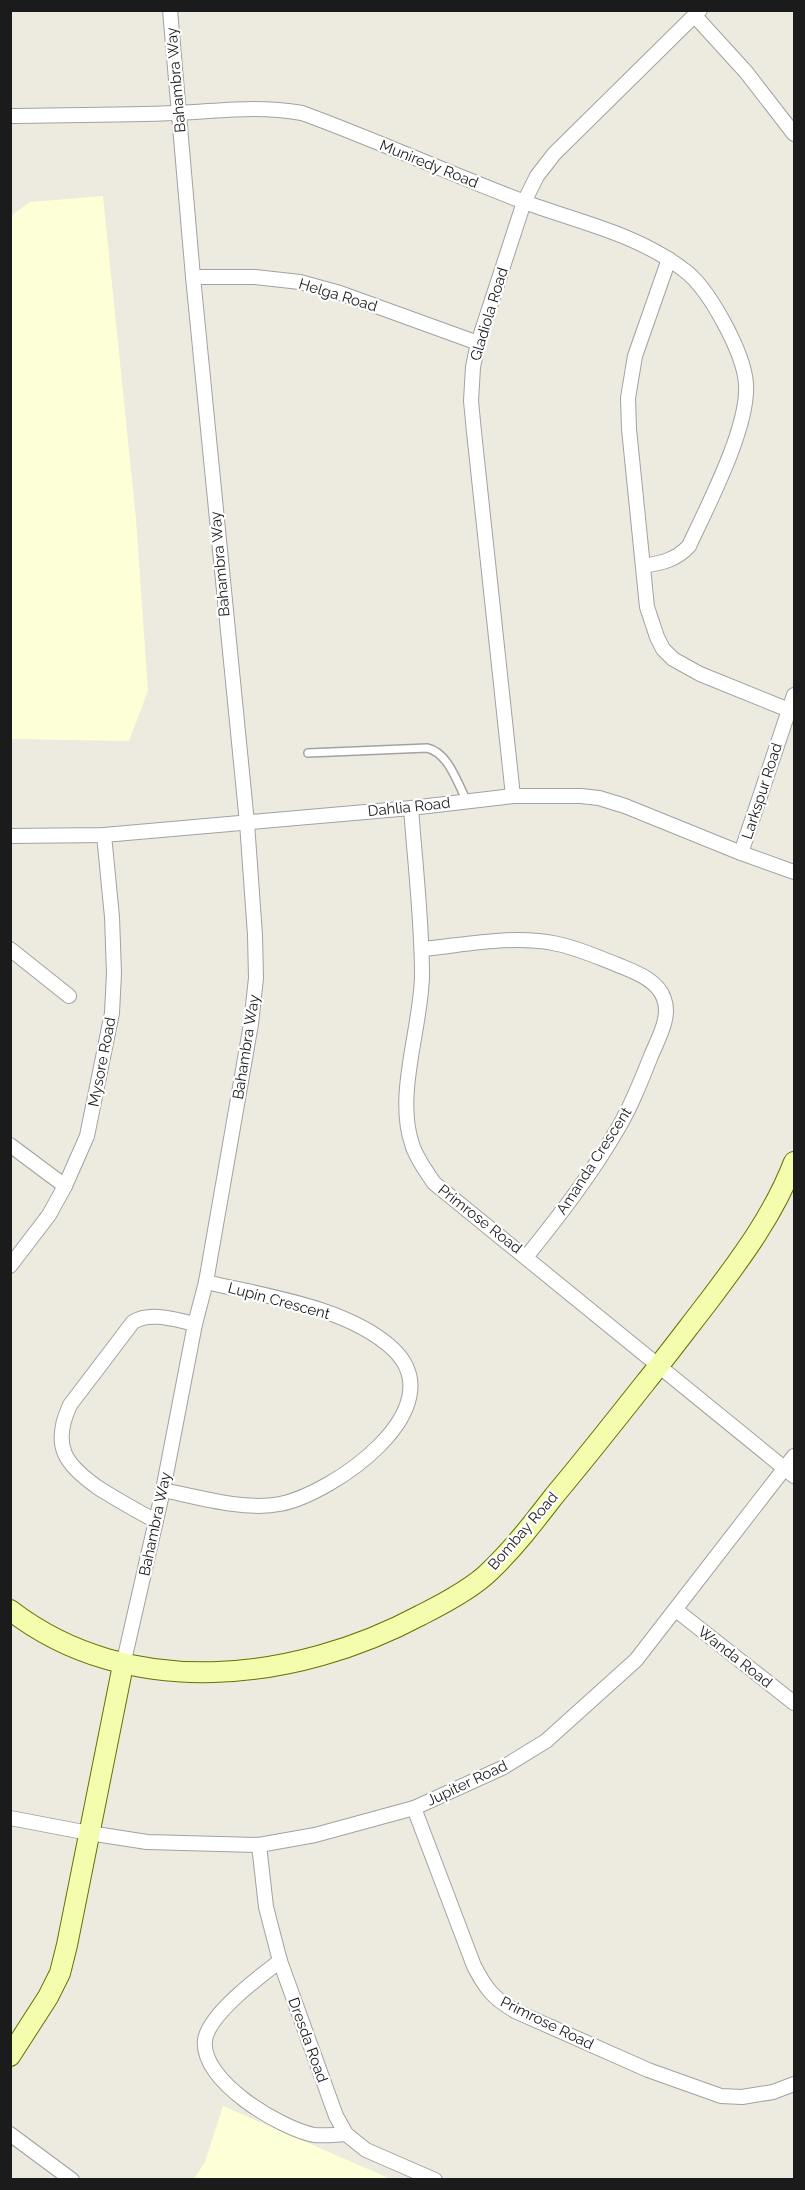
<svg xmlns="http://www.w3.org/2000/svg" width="805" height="2190" font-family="Raleway,sans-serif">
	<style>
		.education { fill: #fdffd7 }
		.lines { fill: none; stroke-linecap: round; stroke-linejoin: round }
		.lane-casing { stroke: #a2a2a2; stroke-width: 10 }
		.street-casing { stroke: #a2a2a2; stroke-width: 16 }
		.secondary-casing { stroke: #617400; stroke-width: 22 }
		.lane { stroke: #fff; stroke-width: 7 }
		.street { stroke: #fff; stroke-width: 14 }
		.secondary { stroke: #f4fdae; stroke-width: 20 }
		.labels { text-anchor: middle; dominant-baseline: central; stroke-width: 4.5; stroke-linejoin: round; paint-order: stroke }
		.street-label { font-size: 15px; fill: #1b1b1b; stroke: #fff }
	</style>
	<rect width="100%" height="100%" fill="#edeadf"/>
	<g class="education">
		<path d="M103 196 136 519 148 691 129 741 11 739V220L13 214 30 202Z"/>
		<path d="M223 2106 391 2179H194L205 2162Z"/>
	</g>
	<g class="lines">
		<g class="lane-casing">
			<path id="lane" d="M308 753 427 748C449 753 457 783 467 801"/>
		</g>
		<g class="street-casing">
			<g id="street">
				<path d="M695 16 746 72 794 134"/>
				<path d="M10 116C66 115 122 115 177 113 222 111 256 105 302 113 376 140 448 173 522 201 577 222 636 233 684 270 709 288 744 353 746 384 749 427 708 505 689 546 676 560 662 563 643 566"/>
				<path d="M669 259 635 356 628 398 629 429 647 607 657 637 663 649 673 659 700 674 789 710"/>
				<path d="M193 277H255L300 282 340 293 478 343"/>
				<path d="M513 796 474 432 471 401 473 367 478 343 524 202 537 176 554 154 700 10"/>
				<path d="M411 808C415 863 422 920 422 976 421 1028 395 1095 412 1144 416 1158 426 1171 434 1183L794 1476"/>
				<path d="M10 836 104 835 411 808 513 796H581L599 798 625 806 741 853 794 872"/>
				<path d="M741 853 794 695"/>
				<path d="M10 949 69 996"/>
				<path d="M422 949C464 945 511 935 553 943 576 947 597 957 618 965 635 972 658 980 664 999 671 1017 658 1039 651 1056 641 1081 631 1107 617 1130 591 1175 559 1216 527 1256"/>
				<path d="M10 1145 65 1186"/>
				<path d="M10 1266 49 1215 65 1186 87 1136 112 1013 114 973 112 917 104 835"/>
				<path d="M163 1490C197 1497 245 1511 280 1504 332 1494 456 1409 393 1349 348 1307 265 1296 206 1282"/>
				<path d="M156 1521C137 1511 118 1500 100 1489 65 1465 51 1446 70 1405L133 1322C151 1311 176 1320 195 1324"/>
				<path d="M676 1610 794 1703"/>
				<path d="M123 1665 163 1490 195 1324 206 1282 251 1024 256 978 255 935 247 823 193 277 170 10"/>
				<path d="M414 1808 474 1966C486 1989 493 1998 515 2011L648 2070 721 2096 742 2097 773 2092 794 2084"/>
				<path d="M10 1818 89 1833 147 1842 259 1845 315 1835 414 1808 502 1768 546 1741 636 1660 794 1456"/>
				<path d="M259 1845 266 1907 280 1961 336 2116 346 2134 366 2150 435 2180"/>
				<path d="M280 1961C259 1977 209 2014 205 2040 200 2081 280 2128 314 2135 325 2136 336 2135 346 2134"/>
				<path d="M10 2134 72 2180"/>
			</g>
		</g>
		<g class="secondary-casing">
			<g id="secondary">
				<path d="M10 1610C129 1702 296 1682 421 1615 443 1604 473 1588 490 1571 514 1548 534 1522 554 1496 585 1459 615 1421 645 1383 666 1357 687 1329 708 1302 742 1257 774 1214 794 1162"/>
				<path d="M10 2056 48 1997 60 1973 67 1945 123 1665"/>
			</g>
		</g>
		<use href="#lane" class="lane"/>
		<use href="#street" class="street"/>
		<use href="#secondary" class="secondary"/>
	</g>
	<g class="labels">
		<g class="street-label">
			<text transform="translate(176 80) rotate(-95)">Bahambra Way</text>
			<text transform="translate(429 164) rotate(22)">Muniredy Road</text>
			<text transform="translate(338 295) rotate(17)">Helga Road</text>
			<text transform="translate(489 314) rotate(-73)">Gladiola Road</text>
			<text transform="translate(220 564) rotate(-95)">Bahambra Way</text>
			<text transform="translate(762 791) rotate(-72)">Larkspur Road</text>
			<text transform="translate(409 807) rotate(-6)">Dahlia Road</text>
			<text transform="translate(246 1047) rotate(-81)">Bahambra Way</text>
			<text transform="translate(102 1062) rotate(-79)">Mysore Road</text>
			<text transform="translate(594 1161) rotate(-57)">Amanda Crescent</text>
			<text transform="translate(480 1219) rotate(38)">Primrose Road</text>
			<text transform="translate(279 1301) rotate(15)">Lupin Crescent</text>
			<text transform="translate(155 1524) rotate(-78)">Bahambra Way</text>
			<text transform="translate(523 1531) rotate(-49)">Bombay Road</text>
			<text transform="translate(735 1657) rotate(38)">Wanda Road</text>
			<text transform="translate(467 1783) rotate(-25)">Jupiter Road</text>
			<text transform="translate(547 2023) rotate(26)">Primrose Road</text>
			<text transform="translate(308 2040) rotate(70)">Dresda Road</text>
		</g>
	</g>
	<rect width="805" height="2190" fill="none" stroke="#1b1b1b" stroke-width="24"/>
</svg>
